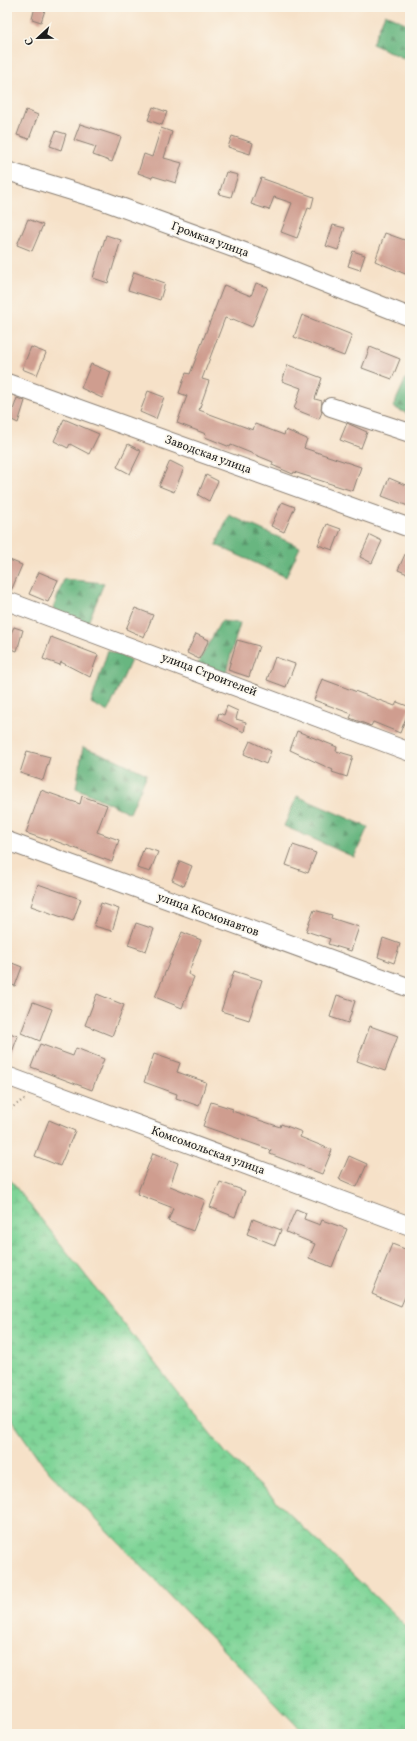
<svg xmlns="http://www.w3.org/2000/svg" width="417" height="1741" font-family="Vollkorn,serif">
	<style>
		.forest { fill: url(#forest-firs); stroke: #42694e }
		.wetland { fill: url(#wetland-marsh); stroke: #4e785a }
		.building { fill: #cf9d8f }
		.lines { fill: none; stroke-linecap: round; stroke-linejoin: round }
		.minor-casing { stroke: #897e72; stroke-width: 20 }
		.path { stroke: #897e72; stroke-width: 2; stroke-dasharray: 1 3; stroke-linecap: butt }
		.minor { stroke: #fff; stroke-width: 18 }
		.labels { text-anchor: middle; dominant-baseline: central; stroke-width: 3.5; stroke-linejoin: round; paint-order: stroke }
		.street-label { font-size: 12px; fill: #1c1c1c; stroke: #fbf7ec }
	</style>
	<defs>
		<pattern id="forest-firs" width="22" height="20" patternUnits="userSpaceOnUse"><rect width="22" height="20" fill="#67b680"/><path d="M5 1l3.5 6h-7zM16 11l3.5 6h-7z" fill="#549368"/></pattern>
		<pattern id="wetland-marsh" width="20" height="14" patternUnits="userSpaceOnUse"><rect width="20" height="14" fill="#7fd497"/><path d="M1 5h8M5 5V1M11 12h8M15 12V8" fill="none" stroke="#6db582"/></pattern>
	</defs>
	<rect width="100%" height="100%" fill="#fbf7ec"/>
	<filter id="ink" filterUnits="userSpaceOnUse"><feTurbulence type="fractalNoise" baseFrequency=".025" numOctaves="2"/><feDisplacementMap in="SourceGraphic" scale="8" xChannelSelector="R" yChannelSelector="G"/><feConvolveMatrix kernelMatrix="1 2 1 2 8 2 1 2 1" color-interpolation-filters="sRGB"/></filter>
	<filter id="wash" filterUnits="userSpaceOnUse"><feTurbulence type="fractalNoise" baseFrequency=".012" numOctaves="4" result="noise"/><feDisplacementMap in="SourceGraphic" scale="16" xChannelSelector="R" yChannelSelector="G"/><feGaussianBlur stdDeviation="0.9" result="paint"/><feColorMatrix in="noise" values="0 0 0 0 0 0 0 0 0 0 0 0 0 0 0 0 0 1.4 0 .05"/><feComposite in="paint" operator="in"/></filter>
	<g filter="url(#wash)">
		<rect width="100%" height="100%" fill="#f6e1c8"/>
		<g class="forest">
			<path d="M385 14 410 25V61L372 44Z"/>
			<path d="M406 378 410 379V415L393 407Z"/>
			<path d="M229 515 300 547 286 577 216 545Z"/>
			<path d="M64 579 104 583 87 625 53 609Z"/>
			<path d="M221 621 240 623 225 675 197 665Z"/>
			<path d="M108 650 131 660 108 712 91 703Z"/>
			<path d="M83 747 115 759 147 774 130 813 76 788Z"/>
			<path d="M297 796 368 827 354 857 284 826Z"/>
		</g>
		<path class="wetland" d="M7 1176 225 1452 410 1630V1734H305L43 1465 7 1413Z"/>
		<g id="blocks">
			<g class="building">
				<path d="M35 7H46L41 22 32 19Z"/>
				<path d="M153 107 167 112 162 125 148 120Z"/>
				<path d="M26 110 38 115 29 139 17 135Z"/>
				<path d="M80 124 121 137 112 162 93 155 96 147 74 140Z"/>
				<path d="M161 128 172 132 164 158 182 163 176 183 153 176 152 178 138 173 144 154 152 157Z"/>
				<path d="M56 131 66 134 61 150 50 146Z"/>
				<path d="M232 136 253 143 250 154 228 147Z"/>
				<path d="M226 172 238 175 231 197 219 194Z"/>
				<path d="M261 178 314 197 311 209 308 208 297 238 281 232 292 203 274 197 269 210 251 204Z"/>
				<path d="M28 219 43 225 32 251 17 245Z"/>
				<path d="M333 225 345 228 338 250 326 246Z"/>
				<path d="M385 233 410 242V276L375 261Z"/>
				<path d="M106 235 121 240 108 283 93 278Z"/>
				<path d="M353 251 365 255 360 270 348 266Z"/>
				<path d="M134 272 165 283 160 300 128 290Z"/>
				<path d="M256 283 268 287 252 327 233 319 232 320 225 318 202 379 209 381 199 410 253 430 255 424 284 435 286 430 307 439 304 448 361 467 353 491 294 472 293 474 272 465 273 462 231 445 230 447 205 437 206 434 177 423 187 396 179 393 186 373 190 374 224 285 251 296Z"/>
				<path d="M302 315 352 335 344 356 294 337Z"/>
				<path d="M31 347 46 353 37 375 22 369Z"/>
				<path d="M370 347 400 359 392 379 362 368Z"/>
				<path d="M91 364 111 372 102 398 81 388Z"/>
				<path d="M288 365 322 378 315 399 322 401 321 409 322 412 319 419 294 409 301 388 282 381Z"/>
				<path d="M148 391 164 397 156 419 140 412Z"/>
				<path d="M17 398 25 401 18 423 10 419Z"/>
				<path d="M64 419 99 434 89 454 70 444 68 448 54 441Z"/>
				<path d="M347 423 367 432 361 448 340 440Z"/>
				<path d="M128 444 141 451 130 474 117 467Z"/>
				<path d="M170 461 184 468 174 492 159 486Z"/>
				<path d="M206 475 218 481 209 501 198 495Z"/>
				<path d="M389 478 410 487V500L408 506 382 496Z"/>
				<path d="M282 502 295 507 284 532 271 526Z"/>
				<path d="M327 524 341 529 333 550 318 545Z"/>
				<path d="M370 535 382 541 372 563 360 557Z"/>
				<path d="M410 543V575L398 570Z"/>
				<path d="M7 559 22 565 11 591H7Z"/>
				<path d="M39 572 58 580 48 602 29 594Z"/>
				<path d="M135 608 153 615 144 637 126 629Z"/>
				<path d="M14 627 23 630 17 651 7 648V631L11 633Z"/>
				<path d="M196 634 209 640 199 659 187 653Z"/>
				<path d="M51 637 98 655 90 677 61 662 60 665 43 659Z"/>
				<path d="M237 640 259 646 249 677 228 670Z"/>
				<path d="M275 657 295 664 286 687 267 680Z"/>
				<path d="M322 679 395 706 397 702 410 707 400 733 373 722 371 726 350 718 352 714 314 700Z"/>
				<path d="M227 706 238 711 236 719 246 722 244 732 217 719 219 713 224 715Z"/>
				<path d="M297 731 337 747 336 751 353 756 347 777 332 772 333 770 290 750Z"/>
				<path d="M250 741 271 751 266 764 244 754Z"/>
				<path d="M27 751 50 757 43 780 20 773Z"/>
				<path d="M41 790 80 804 82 796 107 805 97 832 119 840 112 862 50 839 49 841 26 833Z"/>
				<path d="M293 845 316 853 308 873 286 865Z"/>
				<path d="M144 847 158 852 150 872 137 868Z"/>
				<path d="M180 861 192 866 184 886 172 880Z"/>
				<path d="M38 884 81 899 73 921 31 906Z"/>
				<path d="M101 903 119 909 112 931 94 926Z"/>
				<path d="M314 910 332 915 331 918 359 927 351 951 328 944 330 939 306 931Z"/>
				<path d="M136 923 154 929 146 951 128 945Z"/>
				<path d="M182 932 201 940 188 974 194 977 182 1008 155 997Z"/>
				<path d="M383 938 400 944 394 963 378 957Z"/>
				<path d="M7 961 22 967 15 986 7 983Z"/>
				<path d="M234 971 262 980 249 1020 221 1011Z"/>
				<path d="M97 994 124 1005 112 1036 85 1025Z"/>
				<path d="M337 995 355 1001 348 1023 330 1017Z"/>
				<path d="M33 1002 52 1009 40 1041 21 1033Z"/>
				<path d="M370 1026 398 1036 385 1071 357 1061Z"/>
				<path d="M7 1032 18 1036 8 1063H7Z"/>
				<path d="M40 1044 73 1056 76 1048 104 1059 92 1090 31 1067Z"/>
				<path d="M154 1054 180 1063 177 1072 206 1082 199 1106 176 1098 177 1094 144 1082Z"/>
				<path d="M211 1102 233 1109 232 1111 280 1127 281 1124 302 1132 300 1137 332 1150 322 1174 270 1154 271 1150 203 1126Z"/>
				<path d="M49 1120 75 1131 60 1166 35 1156Z"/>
				<path d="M153 1153 178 1163 170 1186 205 1200 193 1231 168 1221 173 1208 137 1194Z"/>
				<path d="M349 1156 367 1164 357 1187 339 1179Z"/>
				<path d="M220 1182 245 1191 235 1217 210 1207Z"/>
				<path d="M296 1209 306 1213 304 1219 320 1225 322 1220 347 1229 332 1267 309 1258 315 1244 286 1232Z"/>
				<path d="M253 1219 281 1230 275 1245 247 1234Z"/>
				<path d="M392 1244 410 1251V1285L401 1306 372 1294Z"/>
			</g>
		</g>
	</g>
	<g filter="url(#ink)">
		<use href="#blocks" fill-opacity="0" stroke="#897e72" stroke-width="1"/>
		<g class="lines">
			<g class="minor-casing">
				<g id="minor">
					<path d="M7 171 104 201 272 262 410 317"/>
					<path d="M7 383 410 528"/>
					<path d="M331 407 410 433"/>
					<path d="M7 601 410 752"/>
					<path d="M7 841 410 988"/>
					<path d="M7 1076 410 1226"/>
				</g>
			</g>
			<path class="path" d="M7 1111 26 1098"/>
			<use href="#minor" class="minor"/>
		</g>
	</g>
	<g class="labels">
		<g class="street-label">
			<text transform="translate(210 240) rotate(20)">Громкая улица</text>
			<text transform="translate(208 455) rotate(20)">Заводская улица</text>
			<text transform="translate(209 675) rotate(21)">улица Строителей</text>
			<text transform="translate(208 915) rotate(20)">улица Космонавтов</text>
			<text transform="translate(208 1151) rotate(20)">Комсомольская улица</text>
		</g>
	</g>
	<rect width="417" height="1741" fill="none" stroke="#fbf7ec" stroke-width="24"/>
	<g transform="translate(38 38) rotate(248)" stroke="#fbf7ec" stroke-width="3" paint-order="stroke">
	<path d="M0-3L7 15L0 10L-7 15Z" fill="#1c1c1c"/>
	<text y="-6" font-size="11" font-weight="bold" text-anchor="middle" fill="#1c1c1c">С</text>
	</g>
</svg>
